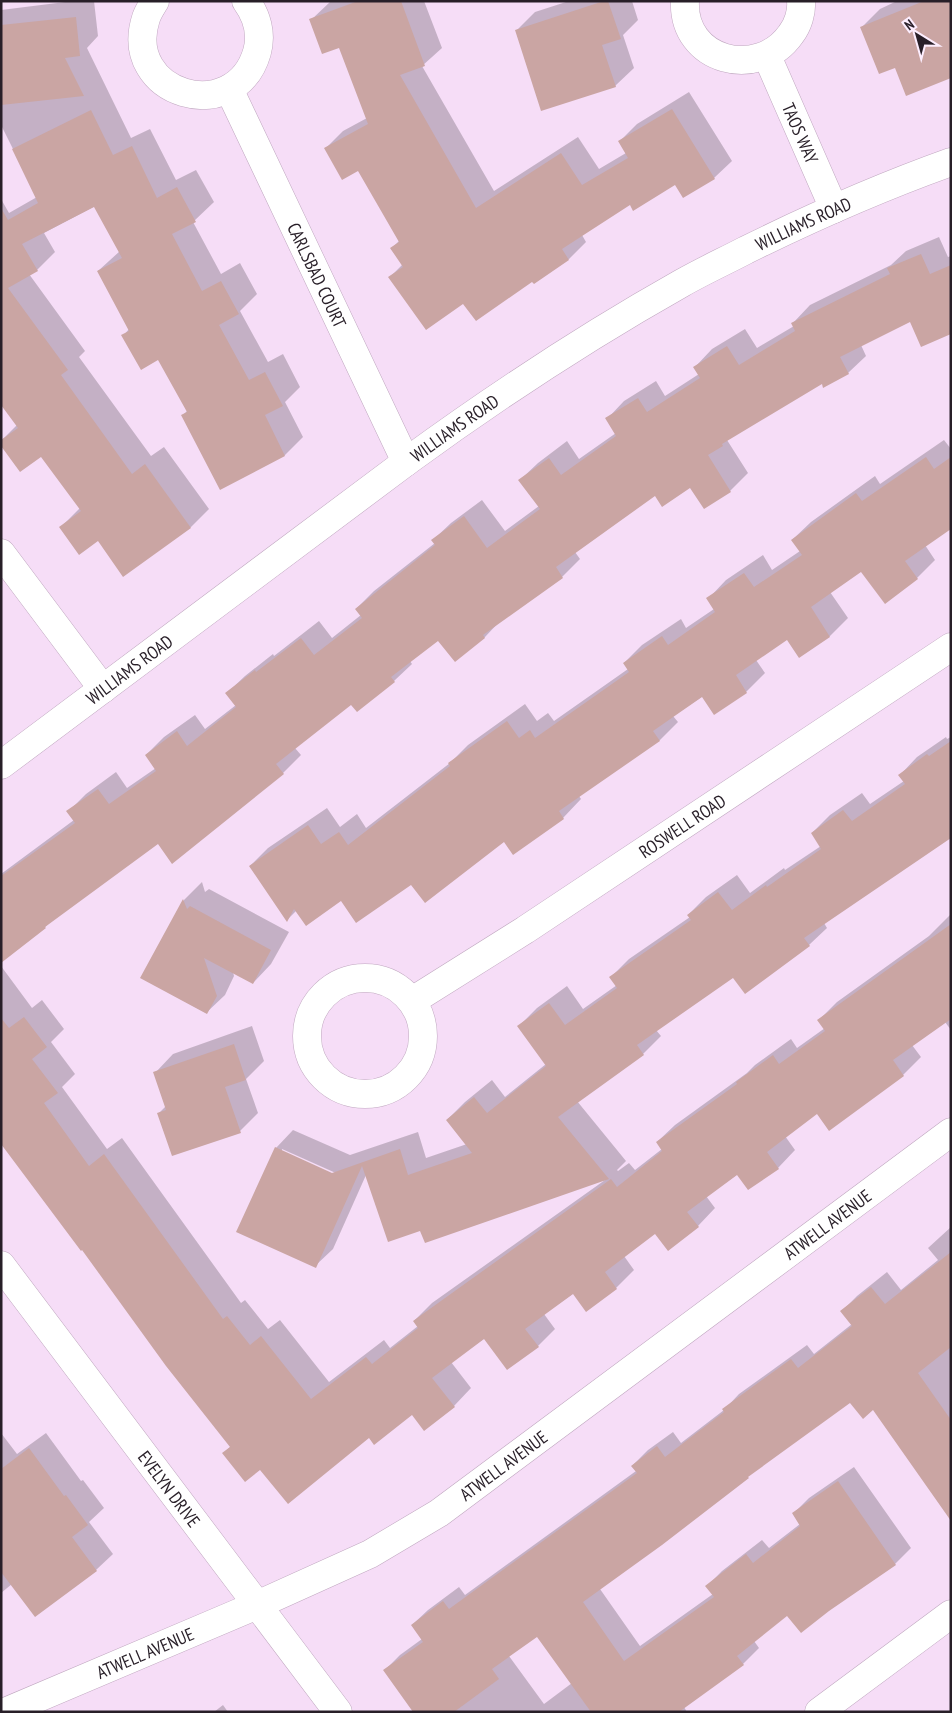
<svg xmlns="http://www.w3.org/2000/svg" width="952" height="1713" font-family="'PT Sans Narrow',sans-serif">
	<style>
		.shadow { fill: #0003; fill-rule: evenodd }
		.building { fill: #caa5a3 }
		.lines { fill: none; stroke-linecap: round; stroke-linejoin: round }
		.street-casing { stroke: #c0a8c0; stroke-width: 29 }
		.street { stroke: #fff; stroke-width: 28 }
		.labels { text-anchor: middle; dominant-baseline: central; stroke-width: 4; stroke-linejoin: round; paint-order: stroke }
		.street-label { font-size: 18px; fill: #281f28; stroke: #fdeefe }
	</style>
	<rect width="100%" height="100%" fill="#f6ddf7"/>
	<g class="shadow">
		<path d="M73 1H94L98 36 87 48 131 138 150 129 176 180 196 170 214 202 193 222 221 274 240 263 257 294 240 311 268 362 283 354 300 387 285 402 303 437 285 455 221 488 183 415 188 410 159 358 123 336 129 329 98 271 120 251 95 206 44 233 55 252 37 270 29 274 85 351 79 357 151 456 164 447 209 509 191 527 124 575 99 540 61 527 80 508 41 455 1 441 17 425 1 403V199L9 213 37 197 1 125V10Z"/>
		<path d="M331 1H424L442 48 422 66 494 191 578 137 599 169 626 153 620 141 637 124 689 92 732 161 714 178 676 183 630 203 582 235 586 242 569 259 534 283 533 281 463 302 390 277 403 264 391 249 399 241 359 169 326 148 343 131 367 118 340 46 311 20Z"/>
		<path d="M569 1H632L638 20 623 35 634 68 615 86 516 31 535 12Z"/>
		<path d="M897 1H951L896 66 862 27 880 9Z"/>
		<path d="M939 237 948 257 951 256V333L911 321 861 345 866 356 848 373 822 382 727 440 748 473 730 491 691 486 655 494 575 552 580 559 562 577 501 620 485 637 455 661 438 639 410 661 412 664 394 681 352 703 295 748 301 755 283 773 172 862 158 843 55 917 45 927 1 961V874L74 820 68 812 86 794 116 772 127 788 156 768 146 755 164 737 195 715 205 729 236 705 227 693 245 676 273 654 274 656 319 621 332 638 361 615 356 609 374 591 435 543 433 540 451 523 482 500 505 531 539 506 520 480 538 463 567 441 579 459 616 433 607 419 624 401 656 381 665 396 699 374 695 367 712 349 745 329 757 348 794 326 793 323 810 305 891 265 906 251Z"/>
		<path d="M944 440 951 449V527L925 545 935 560 917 578 861 570 830 592 848 618 830 636 800 656 787 638 756 660 765 673 746 692 715 713 703 696 673 716 678 722 660 740 579 796 581 799 563 818 504 840 411 883 296 911 287 920 250 866 268 848 327 808 340 827 357 814 366 828 450 763 468 745 525 704 537 721 548 713 554 721 628 669 624 663 642 645 681 619 686 628 714 609 708 599 726 580 763 555 772 570 800 551 792 540 811 522 875 476 880 484Z"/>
		<path d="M946 737 947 739 951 737V836L824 923 827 928 809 945 733 976 656 1030 661 1036 643 1054 577 1101 626 1161 617 1170 618 1171 629 1163 635 1170 662 1149 657 1142 675 1125 747 1073 755 1065 791 1039 797 1048 825 1028 819 1020 837 1002 929 936 951 914V1030L945 1022 912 1045 921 1057 903 1075 829 1129 817 1113 785 1136 795 1150 778 1168 738 1174 706 1196 715 1208 698 1226 655 1232 624 1256 634 1270 616 1288 586 1310 574 1293 544 1314 555 1329 538 1346 485 1338 451 1362 471 1388 454 1406 412 1414 370 1437 260 1468 224 1453 231 1446 1 1141V966L32 1008 42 1000 64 1029 51 1042 75 1074 62 1087 107 1149 122 1138 241 1303 245 1300 268 1329 280 1320 329 1382 384 1340 390 1348 418 1326 414 1321 432 1303 605 1180 421 1229 366 1175 333 1249 315 1266 276 1148 293 1130 350 1155 418 1132 426 1158 467 1144 447 1120 465 1102 492 1080 505 1097 546 1064 519 1026 537 1008 567 986 583 1009 617 985 611 977 629 959 690 917 688 915 706 897 737 875 750 893 784 868 785 870 821 846 812 833 830 815 862 793 870 804 904 781 900 775 917 757ZM282 1149 338 1174 337 1176 282 1152Z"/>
		<path d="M202 882 205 892 209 889 289 932 271 964 253 983 233 972 234 976 225 995 206 1013 142 978 184 900Z"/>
		<path d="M252 1026 264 1061 246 1079 258 1113 240 1131 159 1113 166 1106 155 1073 173 1054Z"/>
		<path d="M951 1227V1498L874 1408 850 1401 755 1470 600 1589 640 1646 713 1594 707 1586 722 1571 762 1540 769 1548 800 1524 793 1514 809 1498 854 1467 911 1548 895 1564 828 1610 787 1614 754 1641 759 1648 743 1664 684 1707 687 1712H415L385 1670 400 1655 422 1639 412 1625 428 1610 459 1587 465 1595 636 1471 632 1466 648 1450 673 1432 681 1443 724 1410 739 1394 807 1345 814 1354 852 1324 842 1311 857 1296 887 1272 901 1290 938 1260 928 1248ZM537 1635 572 1683 544 1704 509 1656Z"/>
		<path d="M1 1433 17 1454 46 1433 81 1481 83 1480 104 1508 89 1522 113 1554 96 1570 12 1584 1 1593Z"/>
		<path d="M223 1705 228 1712H214Z"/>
	</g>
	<g class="building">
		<path d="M358 1H401L425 66 400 75 476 208 561 153 582 185 628 158 618 141 672 109 715 179 683 198 675 185 633 211 630 205 562 249 569 260 534 284 532 282 476 321 463 304 426 330 388 277 403 267 390 248 399 242 358 171 342 180 324 148 368 124 339 48 322 54 309 19Z"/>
		<path d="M604 1H608L621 39 602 45 616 87 541 111 515 30Z"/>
		<path d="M924 1H951V78L906 96 895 68 879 74 860 27Z"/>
		<path d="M76 17 80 56 65 58 84 96 1 105V25Z"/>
		<path d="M91 110 113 155 132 146 157 198 177 187 196 222 172 234 202 291 221 281 239 314 219 325 249 380 265 372 283 406 265 415 285 456 220 490 181 415 187 412 158 360 141 370 121 335 129 331 97 271 122 258 94 207 22 244 38 271 8 288 68 370 61 375 132 474 145 464 191 528 123 577 98 541 79 555 59 527 81 511 41 457 20 472 1 446V440L18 428 1 405V208L8 220 38 203 12 149Z"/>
		<path d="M921 254 930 274 951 265V334L921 347 910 322 840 357 849 374 823 388 822 384 722 444 723 446 708 455 731 492 704 509 690 488 662 507 655 496 556 567 563 578 483 635 485 638 455 662 438 641 391 677 395 682 357 712 351 705 276 764 284 774 172 864 158 844 45 927 46 928 1 963V876L75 823 66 811 98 789 109 804 156 771 145 755 177 731 187 746 236 707 225 693 255 670 256 672 301 638 314 655 362 618 355 609 435 545 431 540 464 516 487 548 540 509 518 480 549 458 561 475 616 436 605 418 638 398 647 412 700 378 693 367 727 346 739 365 795 331 791 323 890 274 887 268Z"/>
		<path d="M926 457 934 469 951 457V529L905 561 918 579 885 604 861 572 811 607 830 637 799 658 787 640 736 675 747 693 714 715 702 697 653 731 660 741 559 811 564 819 513 855 504 842 425 903 411 885 356 923 341 901 306 926 294 909 287 922 249 866 308 825 321 844 339 832 348 845 450 766 448 763 507 721 519 738 530 730 535 738 629 672 623 663 662 636 668 645 715 612 706 598 744 573 754 587 802 555 791 540 856 493 862 501Z"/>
		<path d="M951 741V838L804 938 810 946 745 994 733 978 637 1045 644 1055 558 1117 609 1179 425 1243 420 1231 388 1242 362 1166 316 1268 236 1232 275 1147 332 1173 400 1149 408 1175 472 1153 446 1120 474 1097 487 1113 546 1066 517 1026 549 1003 565 1025 617 988 609 977 691 920 687 915 718 892 732 910 766 885 767 887 821 849 811 833 843 810 852 821 905 784 898 775 927 754 929 756Z"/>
		<path d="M183 899 187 909 190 906 271 950 253 984 204 958 217 996 207 1014 140 978Z"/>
		<path d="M951 924V1019L893 1060 904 1076 829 1131 817 1114 767 1152 779 1169 748 1190 737 1175 687 1212 699 1227 668 1251 655 1234 605 1272 617 1289 586 1312 573 1294 525 1329 539 1347 507 1370 484 1339 432 1378 455 1407 424 1431 412 1415 374 1445 369 1438 288 1504 260 1470 245 1482 222 1453 230 1447 166 1366 82 1250 81 1251 1 1144V1018L9 1028 24 1017 47 1047 32 1059 58 1093 44 1103 89 1166 104 1154 223 1319 227 1316 250 1345 261 1336 311 1399 366 1357 372 1364 418 1328 413 1321 611 1179 617 1187 662 1151 656 1142 737 1084 736 1082 773 1055 779 1064 825 1031 817 1020Z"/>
		<path d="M234 1044 246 1080 225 1087 241 1133 172 1156 157 1113 166 1110 153 1072Z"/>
		<path d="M951 1252V1347L918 1373 951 1420V1521L873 1410 863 1419 850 1403 748 1477 749 1478 662 1545 583 1602 624 1661 714 1597 705 1586 746 1554 753 1563 800 1526 792 1513 838 1481 896 1565 829 1611 801 1633 787 1616 737 1656 744 1665 679 1712H591L537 1637 492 1669 499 1679 454 1712H413L383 1670 423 1642 411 1625 443 1601 449 1609 637 1473 631 1466 657 1446 665 1457 724 1412 722 1409 791 1359 798 1368 852 1326 840 1311 871 1287 885 1304Z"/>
		<path d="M29 1448 64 1496 66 1495 88 1525 72 1537 97 1571 35 1617 1 1572V1469Z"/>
	</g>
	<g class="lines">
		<g class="street-casing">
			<g id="street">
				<path d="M155 1C152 6 148 12 146 18 121 95 235 128 257 52 262 34 257 16 246 1"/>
				<path d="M685 1C682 61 758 81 791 34 798 25 802 12 801 1"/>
				<path id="s1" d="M767 56 834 209"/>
				<path id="s2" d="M229 89 406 462"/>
				<path d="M1 553 103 689"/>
				<path id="s3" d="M1 765 406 462C495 397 586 337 682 283 703 271 725 261 746 250 813 217 881 187 951 162"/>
				<circle cx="365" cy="1036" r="58"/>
				<path id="s4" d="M412 1001 525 930 951 647"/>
				<path id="s5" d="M1 1265 338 1712"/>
				<path id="s6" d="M5 1712 257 1605 370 1554 439 1513 951 1132"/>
				<path d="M819 1712 951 1614"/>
			</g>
		</g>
		<use href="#street" class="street"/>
	</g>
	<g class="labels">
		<g class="street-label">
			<text stroke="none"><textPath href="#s1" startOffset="84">TAOS WAY</textPath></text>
			<text stroke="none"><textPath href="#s3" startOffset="970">WILLIAMS ROAD</textPath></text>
			<text stroke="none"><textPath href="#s2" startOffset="206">CARLSBAD COURT</textPath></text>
			<text stroke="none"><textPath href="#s3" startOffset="565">WILLIAMS ROAD</textPath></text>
			<text stroke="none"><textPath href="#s3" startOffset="160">WILLIAMS ROAD</textPath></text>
			<text stroke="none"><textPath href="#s4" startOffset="322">ROSWELL ROAD</textPath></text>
			<text stroke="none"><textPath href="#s6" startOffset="962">ATWELL AVENUE</textPath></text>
			<text stroke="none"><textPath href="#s6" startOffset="558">ATWELL AVENUE</textPath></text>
			<text stroke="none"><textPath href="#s5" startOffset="280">EVELYN DRIVE</textPath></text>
			<text stroke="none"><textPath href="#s6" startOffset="152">ATWELL AVENUE</textPath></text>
		</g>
	</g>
	<rect width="952" height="1713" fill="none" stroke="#281f28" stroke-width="5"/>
	<g transform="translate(917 35) rotate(323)" stroke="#fdeefe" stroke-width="4" paint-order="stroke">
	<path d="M0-4L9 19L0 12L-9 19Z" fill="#281f28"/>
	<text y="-8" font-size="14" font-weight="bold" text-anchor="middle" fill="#281f28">N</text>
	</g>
</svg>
